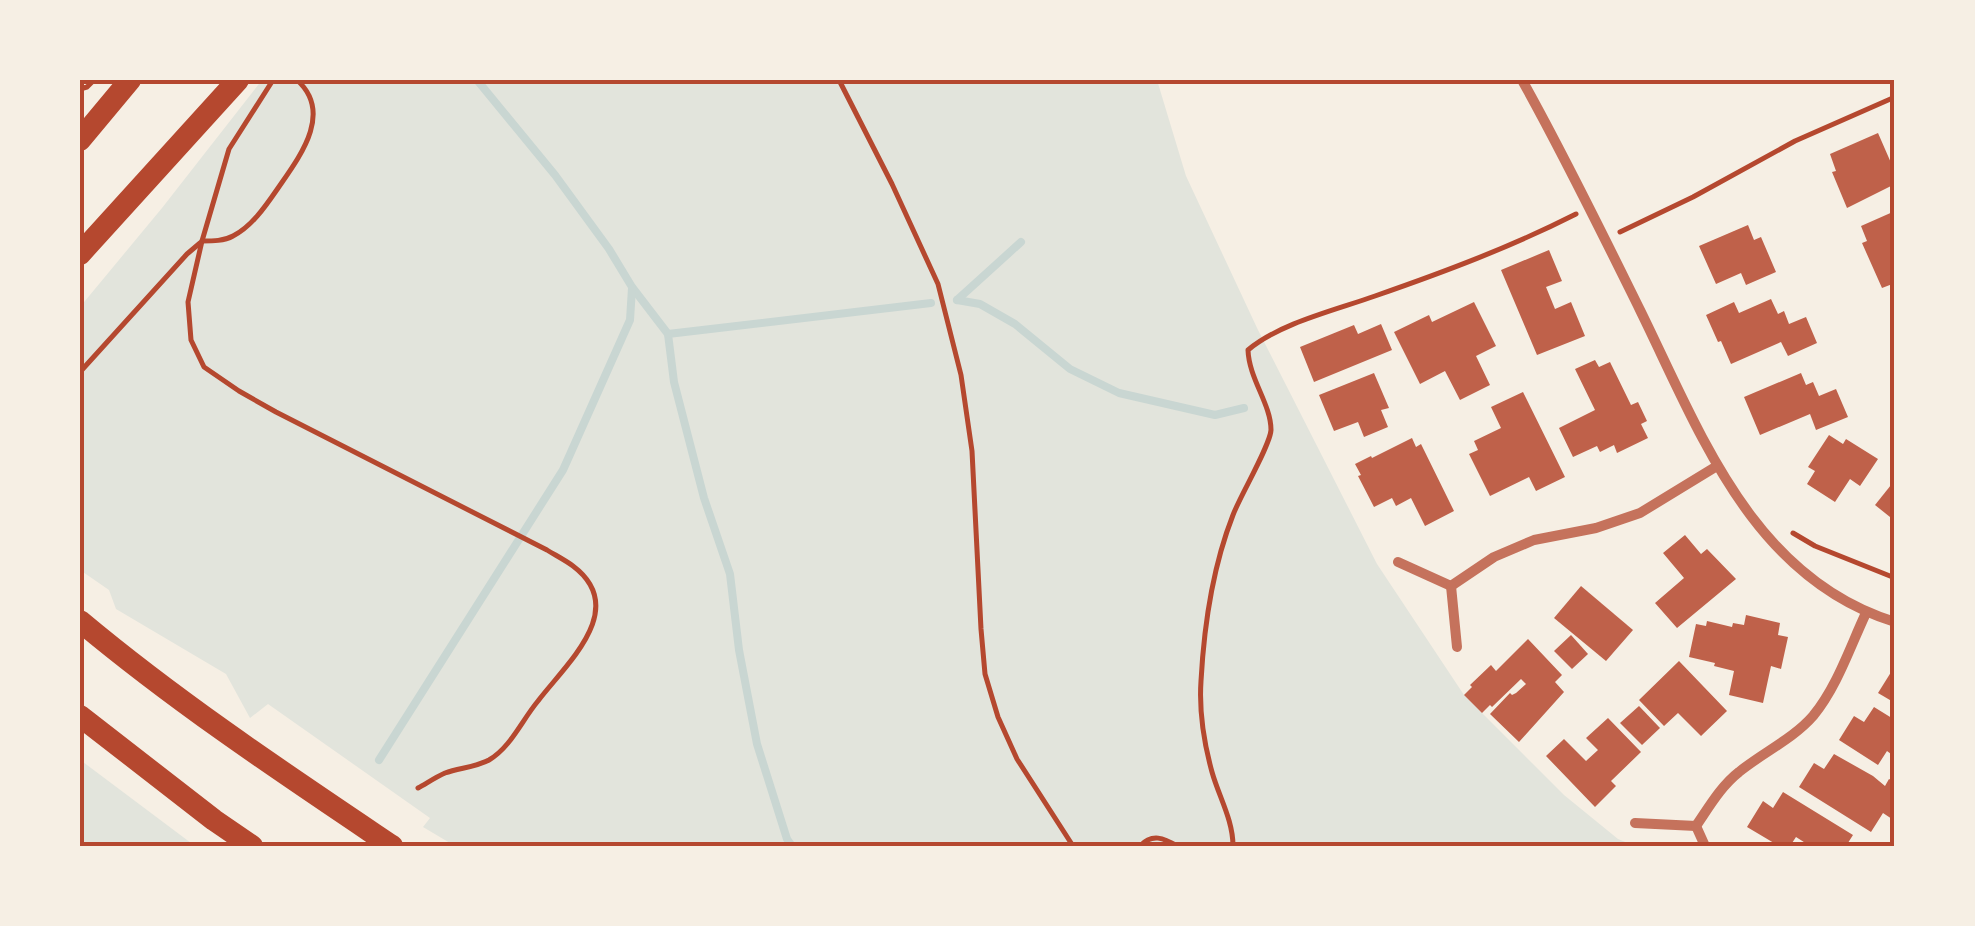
<svg xmlns="http://www.w3.org/2000/svg" width="1975" height="926" font-family="'Varela Round',sans-serif">
	<style>
		.green { fill: #e2e4dc }
		.lines { fill: none; stroke-linecap: round; stroke-linejoin: round }
		.stream { stroke: #c9d6d2; stroke-width: 8 }
		.building { fill: #bf614a }
		.path { stroke: #b5482f; stroke-width: 5 }
		.minor { stroke: #c5725c; stroke-width: 10 }
		.primary { stroke: #b5482f; stroke-width: 22 }
		.neatline { fill: none; stroke: #b5482f; stroke-width: 4 }
	</style>
	<rect width="100%" height="100%" fill="#f6efe4"/>
	<g class="green">
		<path d="M262 80H1157L1186 176 1258 330 1377 564 1464 695 1564 795 1618 839 1635 846H455L423 827 430 818 268 704 250 718 226 674 116 609 109 590 80 570V307L162 208Z"/>
		<path d="M80 759 83 762 195 846H80Z"/>
	</g>
	<g class="lines">
		<g class="stream">
			<path d="M477 80 555 175 609 249 632 287 668 334 674 382 704 498 730 574 739 650 757 744 787 839 792 846"/>
			<path d="M957 300 980 304 1015 324 1070 369 1119 393 1215 415 1244 408"/>
			<path d="M957 300 1021 242"/>
			<path d="M668 334 931 303"/>
			<path d="M379 760 563 470 630 320 632 288"/>
		</g>
	</g>
	<g class="building">
		<path d="M1878 133 1895 172H1893L1895 184 1847 208 1832 172 1836 171 1830 154Z"/>
		<path d="M1895 211V283L1882 288 1862 243 1867 241 1861 226Z"/>
		<path d="M1748 225 1754 240 1761 237 1776 272 1746 285 1741 273 1716 284 1699 246Z"/>
		<path d="M1549 250 1562 281 1546 287 1555 309 1571 302 1585 336 1537 355 1501 270Z"/>
		<path d="M1771 299 1778 314 1784 311 1789 324 1806 317 1817 343 1788 356 1781 342 1731 364 1721 341 1718 342 1706 315 1734 302 1739 313Z"/>
		<path d="M1474 302 1496 346 1476 356 1490 385 1460 400 1445 371 1420 384 1394 332 1429 315 1432 322Z"/>
		<path d="M1381 324 1392 350 1314 382 1300 347 1354 325 1358 334Z"/>
		<path d="M1595 360 1599 367 1610 362 1631 405 1638 402 1647 421 1641 424 1648 438 1617 453 1614 445 1600 452 1597 446 1573 457 1559 428 1595 410 1575 369Z"/>
		<path d="M1374 373 1389 408 1381 410 1388 427 1364 437 1358 422 1334 431 1319 395Z"/>
		<path d="M1801 373 1806 385 1813 382 1819 396 1836 389 1848 417 1816 430 1810 414 1760 435 1744 397Z"/>
		<path d="M1523 392 1565 477 1536 491 1529 477 1490 496 1469 454 1478 450 1474 441 1501 428 1491 407Z"/>
		<path d="M1829 435 1843 444 1846 439 1878 459 1860 486 1850 479 1835 502 1807 484 1815 471 1808 467Z"/>
		<path d="M1412 438 1416 447 1421 444 1454 511 1425 526 1411 498 1396 506 1392 498 1374 507 1358 476 1361 475 1355 464 1371 456 1372 458Z"/>
		<path d="M1895 480V521L1875 505Z"/>
		<path d="M1685 535 1701 554 1707 549 1736 579 1677 628 1655 603 1684 578 1663 553Z"/>
		<path d="M1581 586 1633 630 1606 661 1554 618Z"/>
		<path d="M1746 615 1780 623 1778 635 1788 637 1781 669 1771 666 1763 703 1729 695 1734 671 1714 666 1715 663 1689 657 1696 624 1706 626 1707 621 1732 627 1733 623 1744 625Z"/>
		<path d="M1571 635 1588 654 1572 669 1554 651Z"/>
		<path d="M1528 639 1562 675 1555 682 1564 692 1519 742 1490 714 1510 693 1512 695 1516 693 1526 684 1521 679 1492 707 1490 705 1482 713 1464 695 1472 687 1470 685 1491 665 1496 671Z"/>
		<path d="M1679 661 1727 711 1701 736 1678 713 1664 726 1639 700Z"/>
		<path d="M1893 669 1895 671V703L1878 693Z"/>
		<path d="M1639 706 1660 728 1642 745 1620 723Z"/>
		<path d="M1874 707 1895 720V757L1887 751 1878 765 1839 740 1854 716 1864 722Z"/>
		<path d="M1608 718 1641 752 1611 781 1616 786 1595 807 1546 756 1564 739 1586 761 1598 750 1586 738Z"/>
		<path d="M1834 754 1873 776 1885 786 1889 779 1895 782V821L1883 813 1871 832 1799 787 1814 763 1824 769Z"/>
		<path d="M1783 792 1853 835 1846 846H1806L1807 844 1796 837 1790 846H1779L1747 827 1763 801 1773 808Z"/>
	</g>
	<g class="lines">
		<g class="path">
			<path d="M273 80 229 149 202 241 188 302 191 340 204 367 239 391 276 412 547 550C555 555 565 560 573 566 630 609 566 664 538 701 522 720 511 747 489 760 476 767 459 768 445 773 436 777 427 783 418 788"/>
			<path d="M839 80 892 184 938 284 961 375 972 451 981 629 985 674 998 717 1017 759 1073 846"/>
			<path d="M80 89 87 87 94 80"/>
			<path d="M1620 232 1693 197 1795 141 1895 97"/>
			<path d="M202 241C213 241 224 241 233 236 251 227 265 207 276 191 297 160 335 114 297 80"/>
			<path d="M80 372 187 254 200 243"/>
			<path d="M1793 533 1815 546 1895 578"/>
			<path d="M1140 846C1152 833 1164 838 1177 846"/>
			<path d="M1233 846C1233 820 1219 797 1212 772 1204 743 1199 711 1201 681 1204 626 1213 566 1233 515 1240 496 1270 446 1271 430 1271 404 1249 379 1248 350 1280 323 1336 310 1375 296 1444 272 1511 247 1576 214"/>
		</g>
		<g class="minor">
			<path d="M1522 80C1564 155 1602 233 1640 310 1700 432 1752 578 1895 622"/>
			<path d="M1398 562 1451 586 1494 557 1534 540 1596 528 1640 513 1717 466"/>
			<path d="M1451 586 1457 647"/>
			<path d="M1635 823 1696 826C1709 807 1721 786 1739 772 1762 753 1793 739 1813 716 1837 687 1850 647 1866 613"/>
			<path d="M1696 826 1705 846"/>
		</g>
		<g class="primary">
			<path d="M80 140 130 80"/>
			<path d="M80 254 238 80"/>
			<path d="M80 621C178 703 285 774 392 846"/>
			<path d="M80 716 214 820 252 846"/>
		</g>
	</g>
	<rect width="1975" height="926" fill="none" stroke="#f6efe4" stroke-width="165"/>
	<rect x="82" y="82" width="1810" height="762" class="neatline"/>
</svg>
